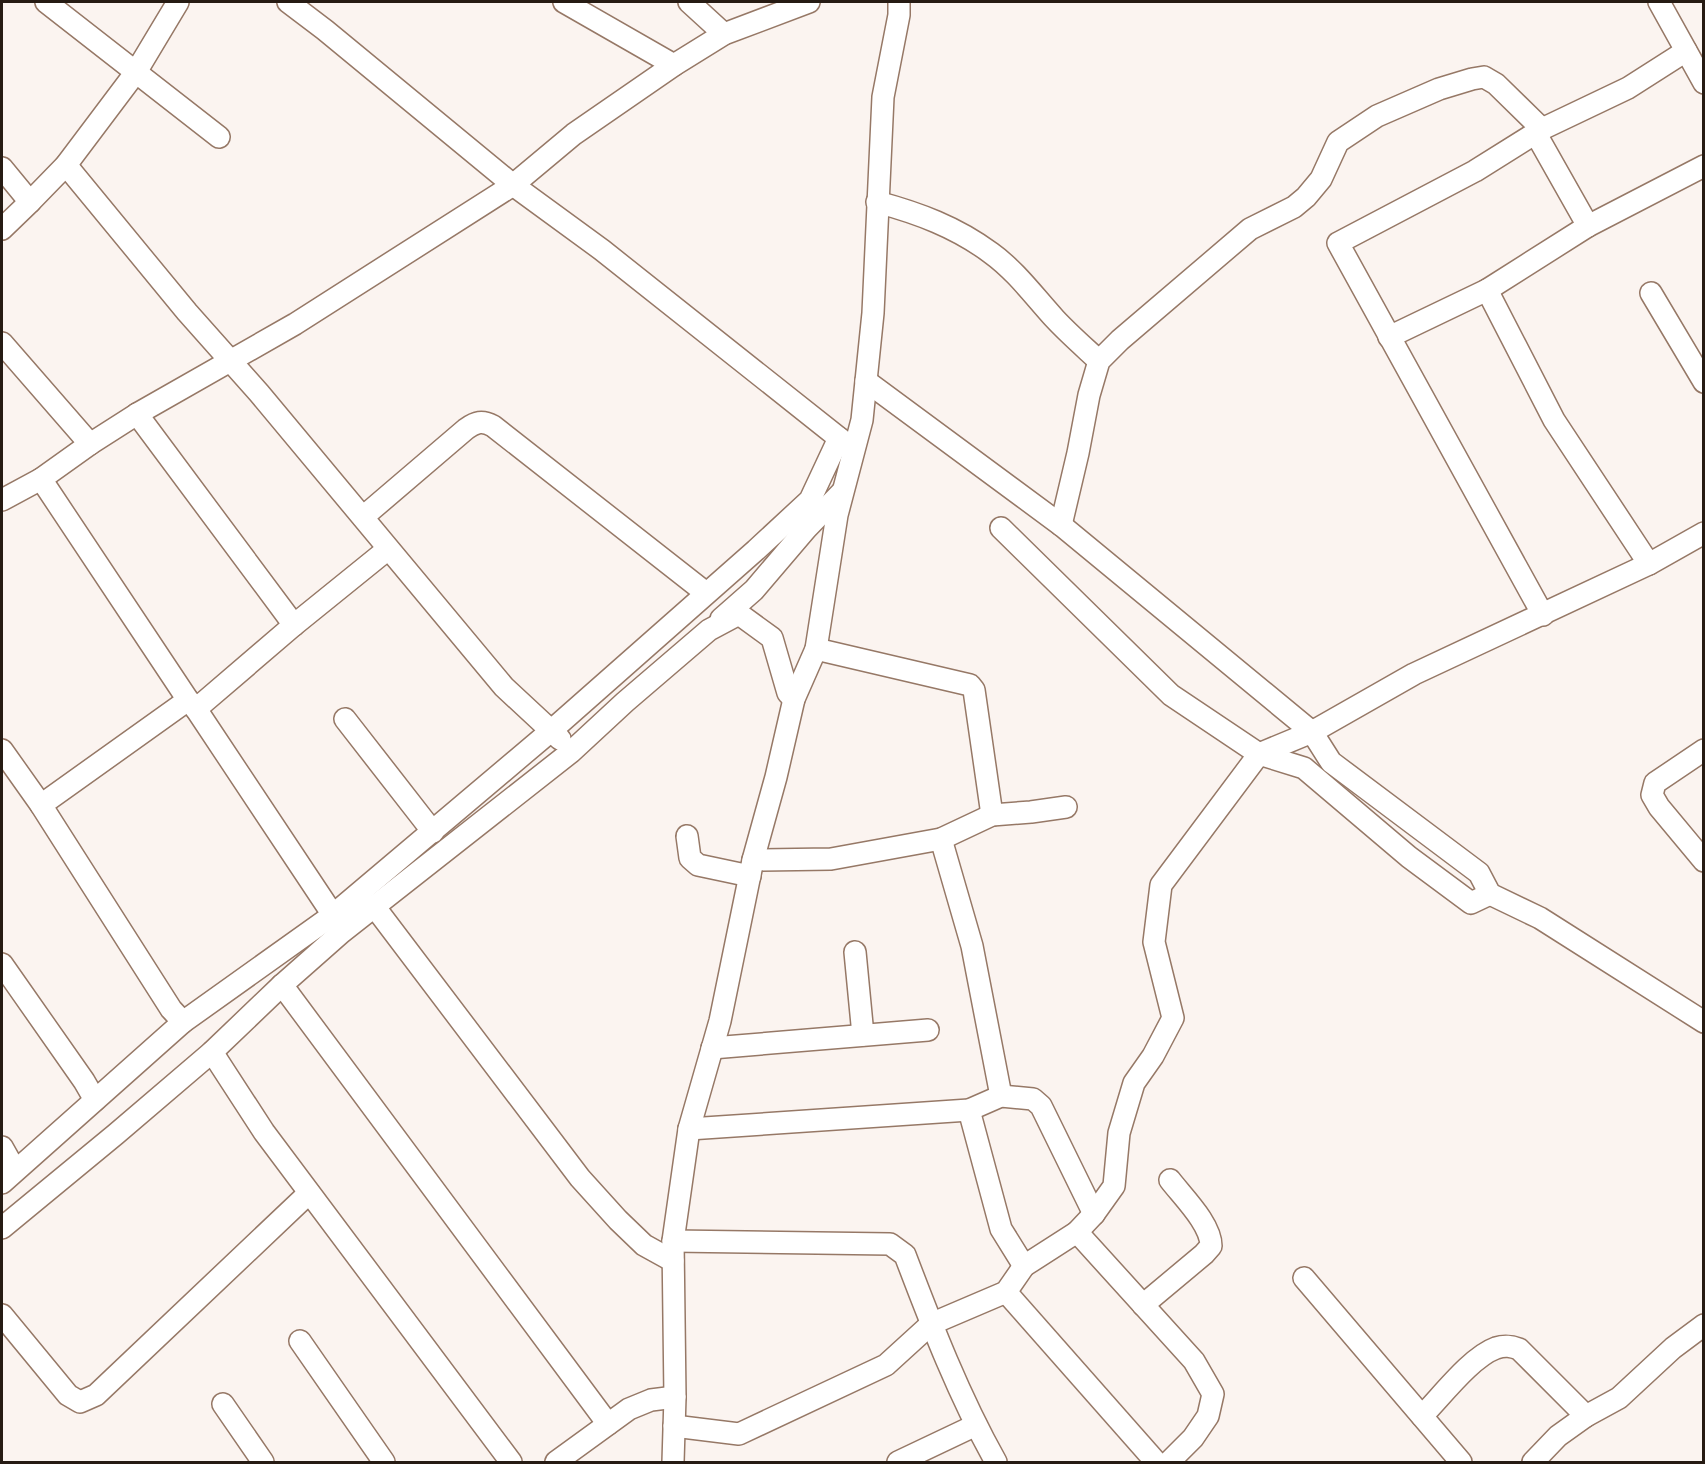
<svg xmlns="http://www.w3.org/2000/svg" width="1705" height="1464" font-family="'DM Sans',sans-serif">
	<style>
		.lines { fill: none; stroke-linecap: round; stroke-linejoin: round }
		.minor-casing { stroke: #967866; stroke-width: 24 }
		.minor { stroke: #fff; stroke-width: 21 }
	</style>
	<rect width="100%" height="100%" fill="#fbf4f0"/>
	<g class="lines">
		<g class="minor-casing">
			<g id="minor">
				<path d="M46 2 219 137"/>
				<path d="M288 2 325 30 513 185 602 250 849 446"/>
				<path d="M564 2 674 65"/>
				<path d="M689 2 724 34"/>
				<path d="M1659 2 1704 83"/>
				<path d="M1536 134 1588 226"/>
				<path d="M66 165 187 312 259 393 504 687 560 739"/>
				<path d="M2 168 30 202"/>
				<path d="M877 202C918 213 956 227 991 253 1016 271 1034 296 1055 319 1069 334 1084 347 1099 361"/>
				<path d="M2 229 30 202 66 165 136 72 178 2"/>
				<path d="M1487 290 1554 420 1649 564"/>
				<path d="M1651 293 1704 382"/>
				<path d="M1389 337 1487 290 1588 226 1704 166"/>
				<path d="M2 343 90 444"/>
				<path d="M866 381 1061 525 1312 732 1331 762 1479 873 1490 894 1540 918 1704 1022"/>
				<path d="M137 414 294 625"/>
				<path d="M41 479 188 700 196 709 294 625 388 549"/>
				<path d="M2 500 41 479 90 444 137 414 295 324 513 185 574 134 674 65 724 34 809 2"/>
				<path d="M363 517 466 429C476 422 482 420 493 426L706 593"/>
				<path d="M1061 525 1078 453 1089 395 1099 361 1120 340 1250 229 1294 207 1306 197 1321 179 1338 142 1377 116 1439 89 1472 79 1484 77 1496 84 1542 129"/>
				<path d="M1001 528 1171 695 1259 754 1304 768 1409 857 1471 903 1490 894"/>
				<path d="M1543 615 1338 243 1475 171 1542 129 1628 88 1686 51"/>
				<path d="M721 619 754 590 806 529 842 492"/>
				<path d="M816 649 970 685 974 690 992 815"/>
				<path d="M196 709 333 915"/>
				<path d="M345 719 433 832"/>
				<path d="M2 750 41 805 171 1009 183 1022"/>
				<path d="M1704 750 1655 783 1652 795 1659 807 1704 861"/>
				<path d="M41 805 188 700"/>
				<path d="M687 836 690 858 698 865 750 876"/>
				<path d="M941 839 972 946 1001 1096"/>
				<path d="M753 860 831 859 941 839 992 815 1031 812 1066 807"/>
				<path d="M374 906 580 1178 618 1220 644 1245 673 1261"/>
				<path d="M855 952 863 1035"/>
				<path d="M2 964 84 1081 95 1100"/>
				<path d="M282 985 608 1424"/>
				<path d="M712 1048 928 1030"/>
				<path d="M212 1052 264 1132 511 1462"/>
				<path d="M969 1110 1001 1229 1024 1266"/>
				<path d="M689 1129 969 1110 1001 1096 1033 1099 1041 1106 1094 1214"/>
				<path d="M2 1147 15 1170"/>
				<path d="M2 1183 183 1022 333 915 552 730 756 550 810 500 839 438"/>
				<path d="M2 1228 116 1134 212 1052 282 985 342 932 571 752 625 702 709 630 739 614 772 638 788 693 794 699"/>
				<path d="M1077 1232 1194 1361 1213 1394 1208 1416 1193 1438 1169 1462"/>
				<path d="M673 1241 890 1244 905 1255C932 1326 959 1396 996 1462"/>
				<path d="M1304 1278 1461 1462"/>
				<path d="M1006 1292 1156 1462"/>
				<path d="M1143 1305 1204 1254 1211 1246C1211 1224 1183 1197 1170 1180"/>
				<path d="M2 1315 68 1395 80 1402 96 1395 309 1193"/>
				<path d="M300 1341 384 1462"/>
				<path d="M223 1404 263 1462"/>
				<path d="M1422 1416C1441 1397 1471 1357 1496 1348 1505 1345 1511 1346 1519 1349L1586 1416"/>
				<path d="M674 1426 739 1434 886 1365 931 1324 1006 1292 1024 1266 1077 1232 1094 1214 1114 1186 1119 1133 1134 1083 1153 1056 1173 1018 1154 942 1161 885 1259 754 1312 732 1414 674 1649 564 1704 533"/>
				<path d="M556 1462 629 1409 651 1400 675 1397"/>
				<path d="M673 1462 675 1397 673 1241 689 1129 720 1021 753 860 776 777 794 699 816 649 837 515 862 420 873 313 883 97 899 15V2"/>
				<path d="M898 1462 976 1425"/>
				<path d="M1533 1462 1558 1436 1586 1416 1619 1398 1673 1348 1704 1325"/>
			</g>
		</g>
		<use href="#minor" class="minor"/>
	</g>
	<rect width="1705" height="1464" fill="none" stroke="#261b13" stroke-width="6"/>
</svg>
